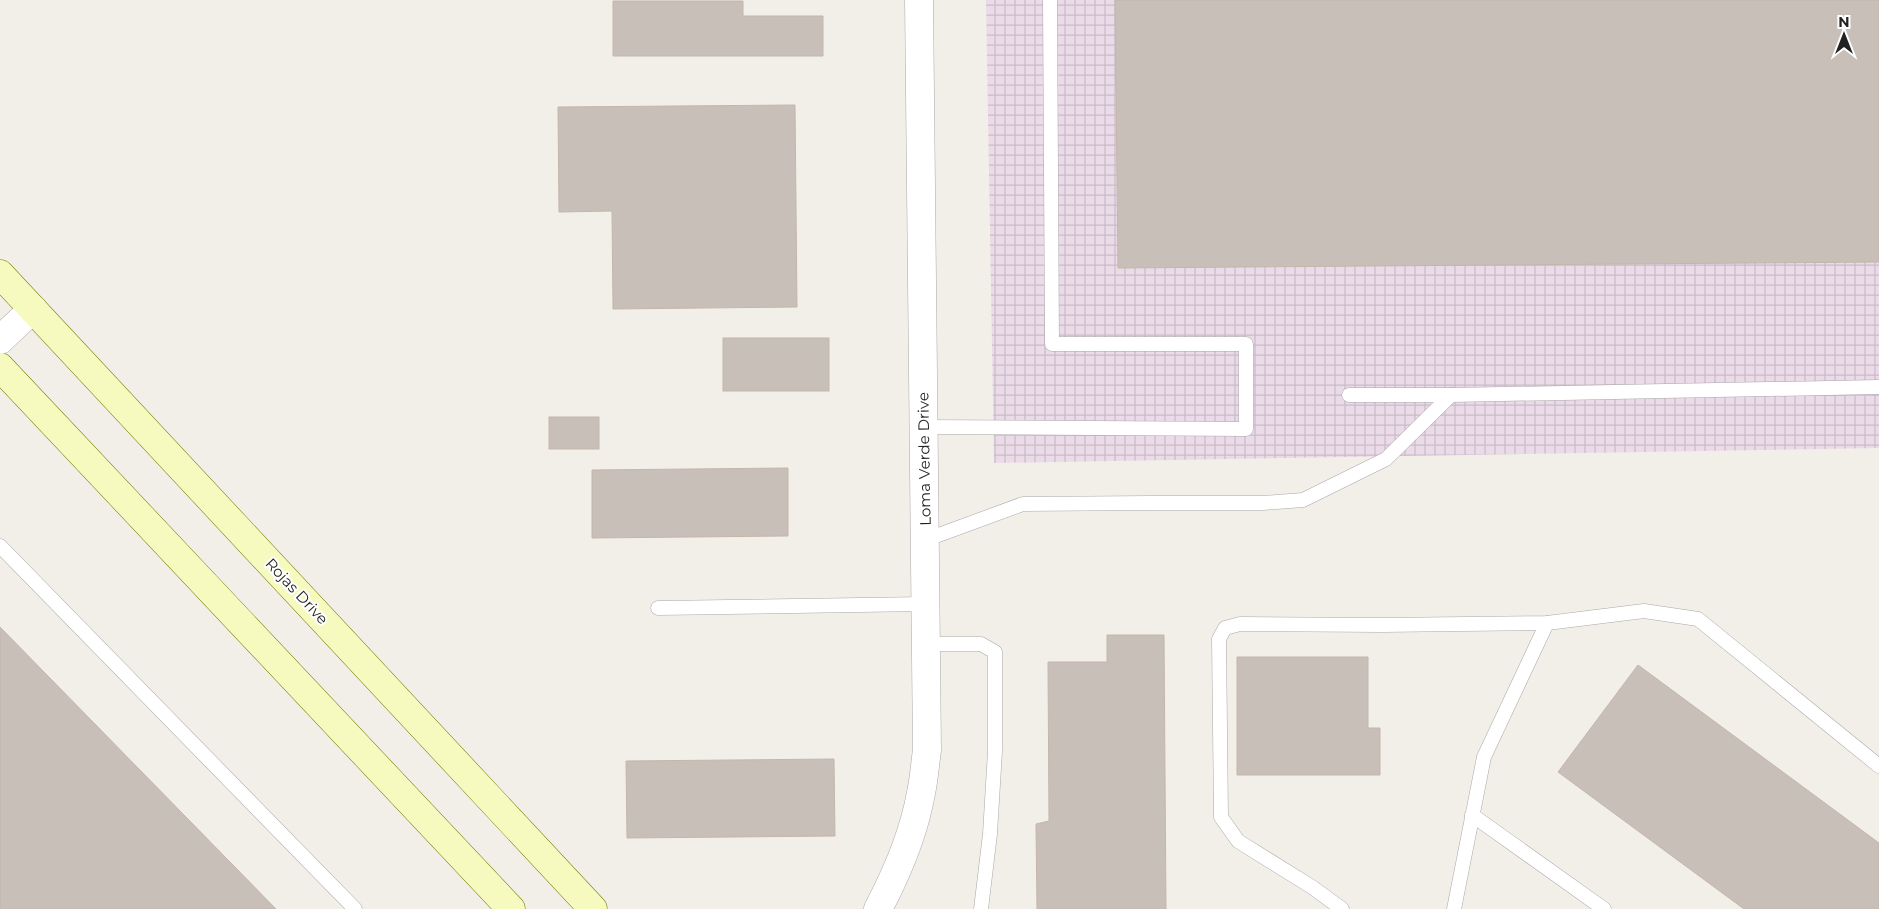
<svg xmlns="http://www.w3.org/2000/svg" width="1879" height="909" font-family="Montserrat,sans-serif">
	<style>
		.industrial { fill: url(#industrial-grid) }
		.building { fill: #c7bfb8; stroke: #c4b6ab }
		.lines { fill: none; stroke-linecap: round; stroke-linejoin: round }
		.service-casing { stroke: #a9a9a9; stroke-width: 15 }
		.minor-casing { stroke: #a9a9a9; stroke-width: 29 }
		.tertiary-casing { stroke: #a9a9a9; stroke-width: 29 }
		.secondary-casing { stroke: #707d05; stroke-width: 29 }
		.service { stroke: #fff; stroke-width: 14 }
		.minor { stroke: #fff; stroke-width: 28 }
		.tertiary { stroke: #fff; stroke-width: 28 }
		.secondary { stroke: #f7fabf; stroke-width: 28 }
		.labels { text-anchor: middle; dominant-baseline: central; stroke-width: 4; stroke-linejoin: round; paint-order: stroke }
		.street-label { font-size: 15px; fill: #222; stroke: #fff }
	</style>
	<defs>
		<pattern id="industrial-grid" width="8" height="8" patternUnits="userSpaceOnUse" patternTransform="scale(1.25)"><rect width="8" height="8" fill="#ebdbe8"/><path d="M0 4h8M4 0v8" fill="none" stroke="#c9bcc7"/></pattern>
	</defs>
	<rect width="100%" height="100%" fill="#f2efe9"/>
	<path class="industrial" d="M986 0H1879V448L994 463Z"/>
	<g class="building">
		<path d="M1115 0H1879V262L1118 268Z"/>
		<path d="M613 1H743V16H823V56H613Z"/>
		<path d="M795 105 797 307 613 309 612 211 559 212 558 107Z"/>
		<rect x="723" y="338" width="106" height="53"/>
		<rect x="549" y="417" width="50" height="32"/>
		<path d="M788 468V536L592 538V470Z"/>
		<path d="M0 627 276 909H0Z"/>
		<path d="M1107 635H1164L1166 909H1037L1036 824 1049 821 1048 662H1107Z"/>
		<path d="M1237 657H1368V728H1380V775H1237Z"/>
		<path d="M1638 665 1879 843V909H1744L1558 772Z"/>
		<path d="M834 759 835 836 627 838 626 761Z"/>
	</g>
	<g class="lines">
		<g class="service-casing">
			<g id="service">
				<path d="M1349 395H1451"/>
				<path d="M923 427 1246 429V344H1052L1050 0"/>
				<path d="M925 540 1023 504 1150 503H1263L1303 500 1386 459 1451 395 1879 387"/>
				<path d="M0 546 355 909"/>
				<path d="M658 608 925 604"/>
				<path d="M925 644H981L995 652V751L990 834 981 909"/>
				<path d="M1472 815 1604 909"/>
				<path d="M1342 909 1312 887 1238 841 1221 817 1219 639 1225 628 1240 624 1382 625 1547 623 1644 611 1698 619 1879 766"/>
				<path d="M1454 909 1484 757 1547 623"/>
			</g>
		</g>
		<g class="minor-casing">
			<path id="minor" d="M0 340 33 309"/>
		</g>
		<g class="tertiary-casing">
			<path id="tertiary" d="M878 909C897 873 914 833 921 793 924 779 925 764 927 750L919 0"/>
		</g>
		<g class="secondary-casing">
			<g id="secondary">
				<path d="M0 274 593 909"/>
				<path d="M0 367 511 909"/>
			</g>
		</g>
		<use href="#service" class="service"/>
		<use href="#minor" class="minor"/>
		<use href="#tertiary" class="tertiary"/>
		<use href="#secondary" class="secondary"/>
	</g>
	<g class="labels">
		<g class="street-label">
			<text transform="translate(924 459) rotate(-91)">Loma Verde Drive</text>
			<text transform="translate(297 591) rotate(47)">Rojas Drive</text>
		</g>
	</g>
	<g transform="translate(1844 35)" stroke="#ffffff" stroke-width="4" paint-order="stroke">
	<path d="M0-4L9 19L0 12L-9 19Z" fill="#222222"/>
	<text y="-8" font-size="14" font-weight="bold" text-anchor="middle" fill="#222222">N</text>
	</g>
</svg>
